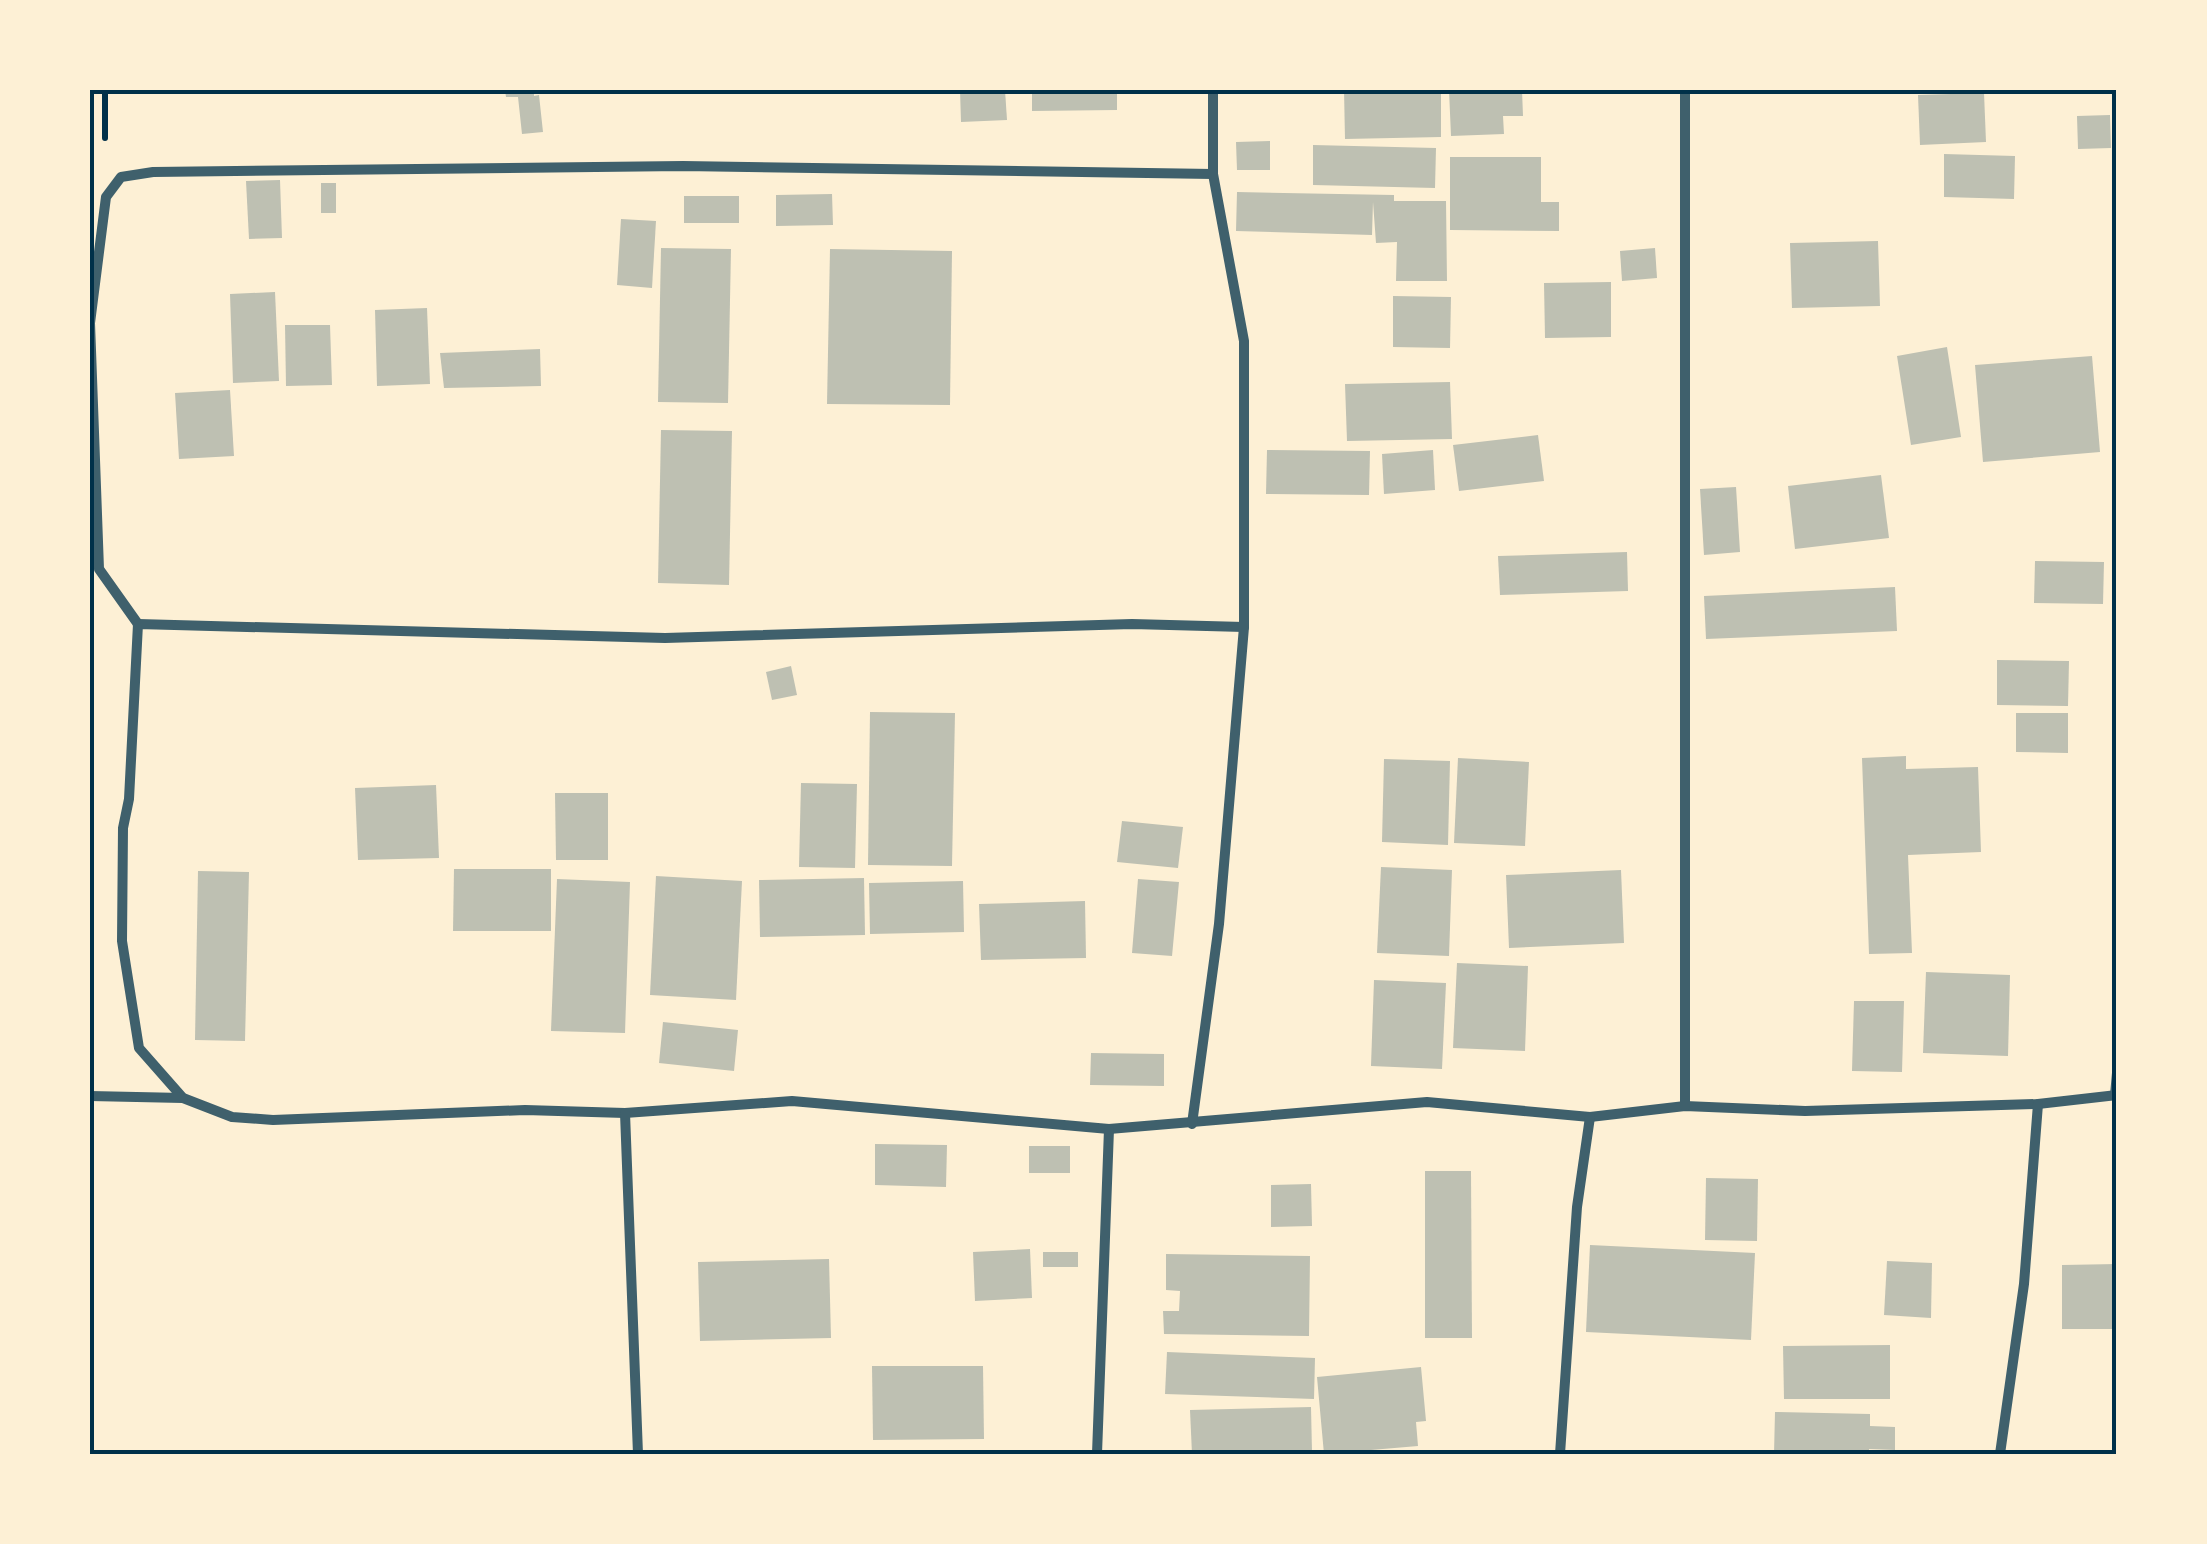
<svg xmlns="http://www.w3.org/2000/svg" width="2207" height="1544" font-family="'Fira Sans Condensed',sans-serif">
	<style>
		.building { fill: #bec0b2 }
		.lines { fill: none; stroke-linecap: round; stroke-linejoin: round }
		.path { stroke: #003049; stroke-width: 6 }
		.minor { stroke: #3f606c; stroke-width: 10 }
		.neatline { fill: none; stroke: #003049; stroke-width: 4 }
	</style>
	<rect width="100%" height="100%" fill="#fdf0d5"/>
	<g class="building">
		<path d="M505 90H534V96L539 95 543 132 522 134 518 97H506Z"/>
		<path d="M960 90H1005L1007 120 961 122Z"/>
		<path d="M1032 90H1117V110L1032 111Z"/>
		<path d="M1344 90H1441V137L1345 139Z"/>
		<path d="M1449 90H1522L1523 116H1503L1504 134 1451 136Z"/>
		<path d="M1984 93 1986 142 1920 145 1918 95Z"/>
		<path d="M2110 115 2111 148 2078 149 2077 116Z"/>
		<path d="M1270 141V170H1237L1236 142Z"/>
		<path d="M1313 145 1436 148 1435 188 1313 185Z"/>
		<path d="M1944 154 2015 156 2014 199 1944 197Z"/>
		<path d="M1450 157H1541V202H1559V231L1450 230Z"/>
		<path d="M280 180 282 238 249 239 246 181Z"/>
		<rect x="321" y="183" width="15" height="30"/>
		<path d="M1237 192 1394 195V201H1446L1447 281H1396L1397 242 1376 243 1373 202 1372 235 1236 231Z"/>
		<path d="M832 194 833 225 776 226V195Z"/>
		<rect x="684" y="196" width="55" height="27"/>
		<path d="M621 219 656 221 652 288 617 285Z"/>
		<path d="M1878 241 1880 306 1792 308 1790 243Z"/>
		<path d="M661 248 731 249 728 403 658 402Z"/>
		<path d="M1655 248 1657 278 1622 281 1620 251Z"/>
		<path d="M830 249 952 251 950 405 827 404Z"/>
		<path d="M1611 282V337L1545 338 1544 283Z"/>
		<path d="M275 292 279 381 233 383 230 294Z"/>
		<path d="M1393 296 1451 297 1450 348 1393 347Z"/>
		<path d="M427 308 430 384 377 386 375 310Z"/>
		<path d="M285 325H330L332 385 286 386Z"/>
		<path d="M1947 347 1961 437 1911 445 1897 356Z"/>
		<path d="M540 349 541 386 444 388 440 353Z"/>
		<path d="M2092 356 2100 452 1983 462 1975 365Z"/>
		<path d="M1450 382 1452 439 1347 441 1345 384Z"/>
		<path d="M230 390 234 456 179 459 175 393Z"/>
		<path d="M661 430 732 431 729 585 658 583Z"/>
		<path d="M1538 435 1544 481 1459 491 1453 445Z"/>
		<path d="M1267 450 1370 451 1369 495 1266 494Z"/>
		<path d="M1433 450 1435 490 1384 494 1382 454Z"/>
		<path d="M1881 475 1889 538 1795 549 1788 486Z"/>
		<path d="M1736 487 1740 552 1704 555 1700 489Z"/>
		<path d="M1627 552 1628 591 1500 595 1498 556Z"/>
		<path d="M2035 561 2104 562 2103 604 2034 603Z"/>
		<path d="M1895 587 1897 631 1706 639 1704 596Z"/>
		<path d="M1997 660 2069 661 2068 706 1997 705Z"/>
		<path d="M791 666 797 695 772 700 766 672Z"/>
		<path d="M870 712 955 713 952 866 868 865Z"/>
		<path d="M2016 713H2068V753L2016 752Z"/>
		<path d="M1906 756V769L1978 767 1981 852 1908 855 1912 953 1869 954 1862 758Z"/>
		<path d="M1458 758 1529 762 1525 846 1454 843Z"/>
		<path d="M1384 759 1450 761 1448 845 1382 842Z"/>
		<path d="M801 783 857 784 855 868 799 867Z"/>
		<path d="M436 785 439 858 358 860 355 788Z"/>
		<path d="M555 793H608V860H556Z"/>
		<path d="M1122 821 1183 827 1178 868 1117 862Z"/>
		<path d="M1381 867 1452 870 1449 956 1377 953Z"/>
		<path d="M454 869H551V931H453Z"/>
		<path d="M1621 870 1624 943 1509 948 1506 875Z"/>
		<path d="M198 871 249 872 245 1041 195 1040Z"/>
		<path d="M656 876 742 881 736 1000 650 995Z"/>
		<path d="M864 878 865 935 760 937 759 880Z"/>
		<path d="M557 879 630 882 625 1033 551 1031Z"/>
		<path d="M1138 879 1179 882 1172 956 1132 953Z"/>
		<path d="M963 881 964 932 870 934 869 883Z"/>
		<path d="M1085 901 1086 958 981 960 979 904Z"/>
		<path d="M1457 963 1528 966 1525 1051 1453 1048Z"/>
		<path d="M1926 972 2010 975 2008 1056 1923 1053Z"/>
		<path d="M1374 980 1446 983 1442 1069 1371 1066Z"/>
		<path d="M1854 1001H1904L1902 1072 1852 1071Z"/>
		<path d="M663 1022 738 1030 734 1071 659 1063Z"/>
		<path d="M1091 1053 1164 1054V1086L1090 1085Z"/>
		<path d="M875 1144 947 1145 946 1187 875 1185Z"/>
		<rect x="1029" y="1146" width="41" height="27"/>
		<path d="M1425 1171H1471L1472 1338H1425Z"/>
		<path d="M1706 1178 1758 1179 1757 1241 1705 1240Z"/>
		<path d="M1311 1184 1312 1226 1271 1227V1185Z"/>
		<path d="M1590 1245 1755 1253 1751 1340 1586 1332Z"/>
		<path d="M1030 1249 1032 1298 975 1301 973 1252Z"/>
		<rect x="1043" y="1252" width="35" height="15"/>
		<path d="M1166 1254 1310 1256 1309 1336 1164 1334 1163 1311H1179L1180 1291 1166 1290Z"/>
		<path d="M829 1259 831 1338 700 1341 698 1262Z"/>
		<path d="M1887 1261 1932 1263 1931 1318 1884 1315Z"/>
		<path d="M2117 1264V1329H2062V1265Z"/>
		<path d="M1890 1345V1399H1784L1783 1346Z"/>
		<path d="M1167 1352 1315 1358 1314 1399 1165 1394Z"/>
		<path d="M872 1366H983L984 1439 873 1440Z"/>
		<path d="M1421 1367 1426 1421 1416 1422 1418 1446 1324 1454 1317 1377Z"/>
		<path d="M1311 1407 1312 1452 1192 1454 1190 1410Z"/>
		<path d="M1775 1412 1870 1414V1426L1895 1427V1450L1869 1449V1454H1774Z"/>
	</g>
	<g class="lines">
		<path class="path" d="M105 90V138"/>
		<g class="minor">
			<path d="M138 624 99 569 90 323 106 197 121 177 153 172 683 166 1213 174"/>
			<path d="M1244 627 1132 624 665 638 138 624 129 799 123 828 122 941 139 1048 183 1098 232 1117 273 1120 525 1110 625 1113 792 1101 1109 1129 1427 1102 1590 1117 1685 1106 1805 1111 2038 1104 2117 1095"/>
			<path d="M2115 1095 2117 1073"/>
			<path d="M90 1096 183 1098"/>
			<path d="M1685 1106V90"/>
			<path d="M625 1113 638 1454"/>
			<path d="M1192 1124 1219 924 1244 627V341L1213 174V90"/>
			<path d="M1097 1454 1109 1129"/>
			<path d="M1560 1454 1577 1207 1590 1117"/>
			<path d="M2000 1454 2024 1284 2038 1104"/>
		</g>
	</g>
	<rect width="2207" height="1544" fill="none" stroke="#fdf0d5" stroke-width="185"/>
	<rect x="92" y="92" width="2022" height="1360" class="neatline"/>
</svg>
